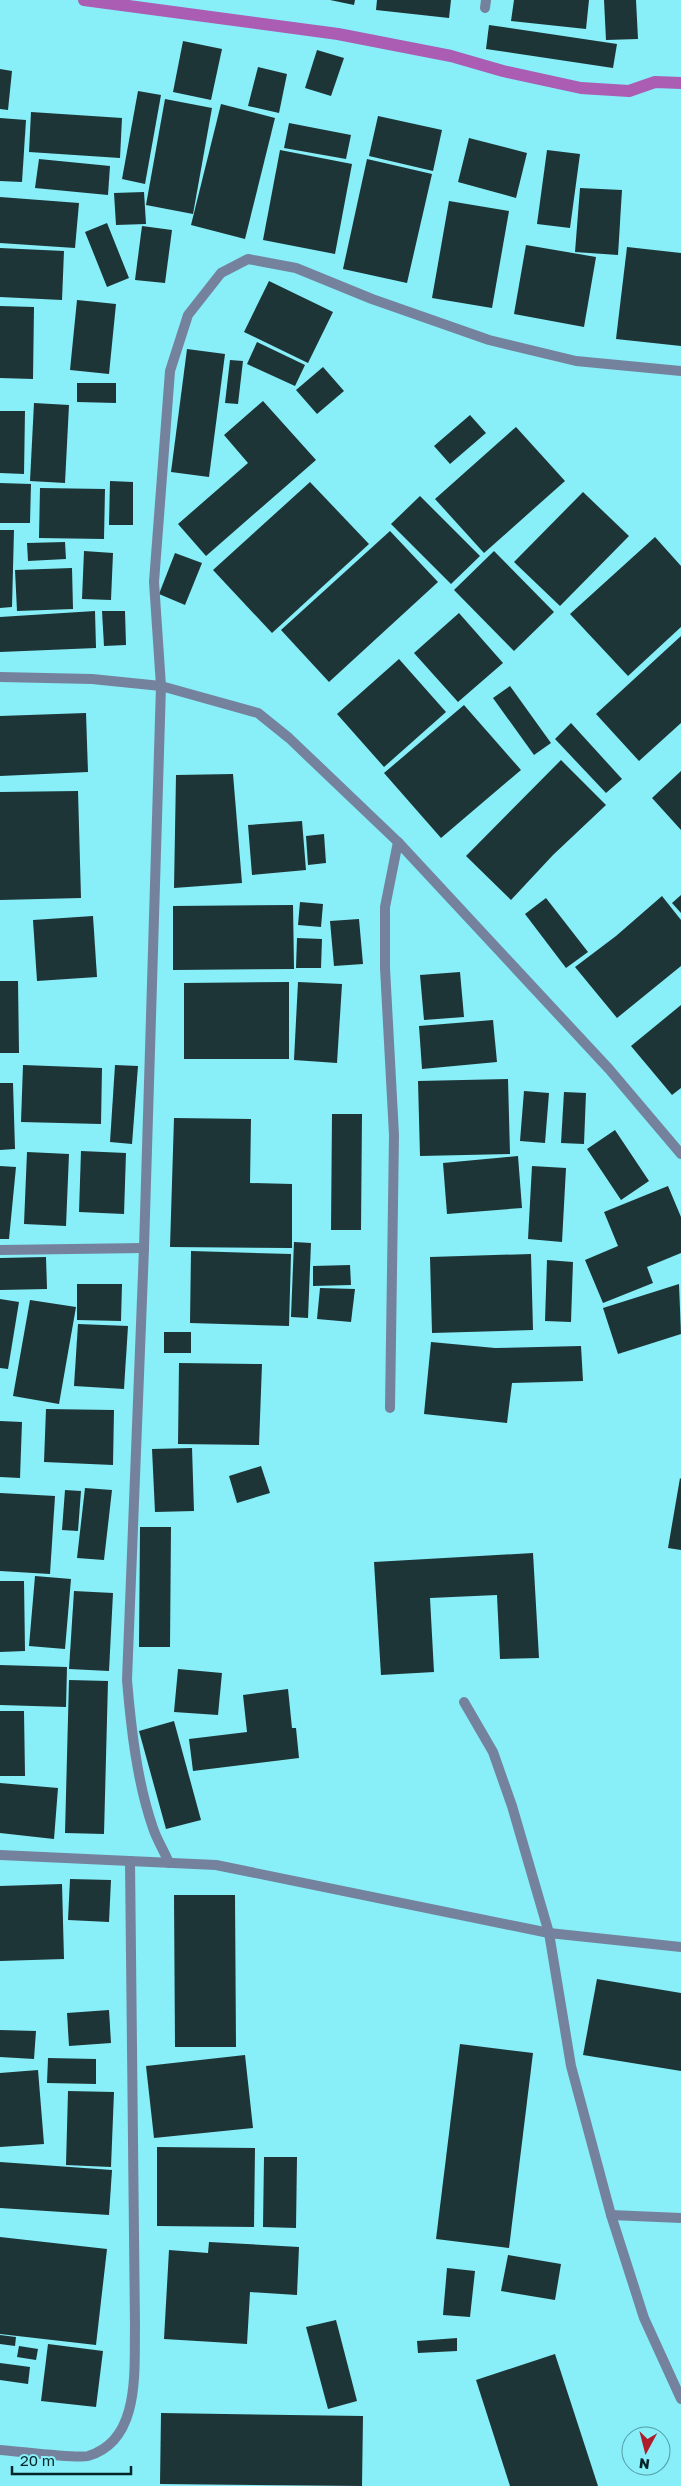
<svg xmlns="http://www.w3.org/2000/svg" width="681" height="2486" font-family="'Golos Text',sans-serif">
	<style>
		.lines { fill: none; stroke-linecap: round; stroke-linejoin: round }
		.stream { stroke: #aa5db3; stroke-width: 12 }
		.building { fill: #1d3537 }
		.street { stroke: #75829d; stroke-width: 10 }
	</style>
	<rect width="100%" height="100%" fill="#88eef8"/>
	<g class="lines">
		<path class="stream" d="M84 0 338 34 451 56 503 71 581 88 629 91 655 82 681 83"/>
	</g>
	<g class="building">
		<path d="M330 0H355L354 5Z"/>
		<path d="M377 0H451L449 18 376 10Z"/>
		<path d="M514 0H589L586 29 511 21Z"/>
		<path d="M604 0H636L638 39 606 40Z"/>
		<path d="M489 25 617 44 613 68 486 49Z"/>
		<path d="M183 41 222 49 211 100 173 92Z"/>
		<path d="M317 50 344 58 331 96 305 88Z"/>
		<path d="M258 67 287 74 279 113 248 106Z"/>
		<path d="M0 69 12 71 8 110 0 109Z"/>
		<path d="M138 91 161 95 145 184 122 179Z"/>
		<path d="M165 99 212 108 193 214 146 205Z"/>
		<path d="M221 104 275 118 245 239 191 225Z"/>
		<path d="M31 112 122 118 120 158 29 152Z"/>
		<path d="M378 116 442 130 433 171 369 156Z"/>
		<path d="M0 118 26 120 22 182 0 181Z"/>
		<path d="M289 123 351 135 346 159 284 148Z"/>
		<path d="M469 138 527 153 516 198 458 182Z"/>
		<path d="M280 150 352 164 335 254 263 240Z"/>
		<path d="M547 150 580 154 570 228 537 224Z"/>
		<path d="M39 159 110 166 108 195 35 188Z"/>
		<path d="M367 159 432 174 407 283 343 269Z"/>
		<path d="M580 188 622 190 618 255 575 252Z"/>
		<path d="M144 192 146 224 116 225 114 193Z"/>
		<path d="M0 197 79 203 75 248 0 243Z"/>
		<path d="M449 201 509 211 492 308 432 298Z"/>
		<path d="M107 223 129 278 107 287 85 232Z"/>
		<path d="M142 226 172 230 165 283 135 280Z"/>
		<path d="M526 245 596 257 584 327 514 314Z"/>
		<path d="M627 247 681 253V346L616 339Z"/>
		<path d="M0 248 64 251 62 300 0 297Z"/>
		<path d="M269 281 333 312 308 363 244 332Z"/>
		<path d="M77 300 116 304 109 374 70 370Z"/>
		<path d="M0 306 34 307 33 379 0 378Z"/>
		<path d="M257 342 305 365 295 386 247 364Z"/>
		<path d="M187 349 225 354 209 477 171 472Z"/>
		<path d="M230 360 243 361 238 404 225 403Z"/>
		<path d="M323 367 344 391 317 414 296 390Z"/>
		<path d="M77 383H116V403L77 402Z"/>
		<path d="M263 401 316 460 206 556 178 524 248 463 224 435Z"/>
		<path d="M34 403 69 405 65 483 30 481Z"/>
		<path d="M0 411H25L24 474 0 473Z"/>
		<path d="M470 415 486 433 450 464 434 446Z"/>
		<path d="M516 427 565 481 484 553 435 499Z"/>
		<path d="M110 481 133 482V525H109Z"/>
		<path d="M310 482 369 544 272 633 213 570Z"/>
		<path d="M0 483 31 484 30 523H0Z"/>
		<path d="M40 488 105 489 104 539 39 538Z"/>
		<path d="M583 492 629 536 560 606 514 562Z"/>
		<path d="M420 496 480 556 451 584 391 524Z"/>
		<path d="M0 530H14L12 607 0 608Z"/>
		<path d="M390 531 438 582 329 682 281 630Z"/>
		<path d="M655 537 681 566V627L628 676 570 614Z"/>
		<path d="M65 542 66 559 28 561 27 543Z"/>
		<path d="M84 551 113 553 111 600 82 599Z"/>
		<path d="M494 551 554 612 514 651 454 590Z"/>
		<path d="M175 553 202 563 185 605 159 594Z"/>
		<path d="M72 568 73 609 17 611 15 570Z"/>
		<path d="M95 611 96 648 0 652V617Z"/>
		<path d="M102 611H125L126 645 104 646Z"/>
		<path d="M459 613 503 663 458 702 414 653Z"/>
		<path d="M681 636V723L639 761 596 714Z"/>
		<path d="M399 659 446 712 384 767 337 714Z"/>
		<path d="M510 686 551 743 534 755 493 698Z"/>
		<path d="M464 705 521 770 441 838 384 773Z"/>
		<path d="M86 713 88 772 0 776V716Z"/>
		<path d="M571 723 622 779 606 793 555 739Z"/>
		<path d="M561 760 606 805 553 855 511 900 466 856Z"/>
		<path d="M681 771V830L652 798Z"/>
		<path d="M233 774 242 883 174 888 176 775Z"/>
		<path d="M78 791 81 898 0 900V792Z"/>
		<path d="M302 821 306 870 252 875 248 825Z"/>
		<path d="M324 834 326 863 308 865 306 836Z"/>
		<path d="M681 895V913L672 903Z"/>
		<path d="M662 896 681 920V966L617 1018 575 967 616 936Z"/>
		<path d="M546 898 588 952 566 968 525 914Z"/>
		<path d="M300 902 323 904 321 927 298 925Z"/>
		<path d="M293 905 294 969 173 970V906Z"/>
		<path d="M93 916 97 977 37 981 33 920Z"/>
		<path d="M359 919 363 964 334 966 330 921Z"/>
		<path d="M297 938 322 939 321 968H296Z"/>
		<path d="M460 972 464 1017 424 1020 420 975Z"/>
		<path d="M0 981H18L19 1053H0Z"/>
		<path d="M289 982V1059H184V983Z"/>
		<path d="M298 982 342 984 337 1063 294 1060Z"/>
		<path d="M681 1005V1088L672 1095 631 1046Z"/>
		<path d="M493 1020 497 1062 422 1069 419 1026Z"/>
		<path d="M23 1065 102 1068 101 1124 21 1122Z"/>
		<path d="M115 1065 138 1066 132 1144 110 1142Z"/>
		<path d="M508 1079 510 1154 420 1156 418 1081Z"/>
		<path d="M0 1083H13L15 1149 0 1150Z"/>
		<path d="M524 1091 549 1093 545 1143 520 1141Z"/>
		<path d="M564 1092 586 1093 584 1144 561 1143Z"/>
		<path d="M332 1114H362L361 1230H331Z"/>
		<path d="M174 1118 251 1119 250 1183 292 1184V1248L170 1247Z"/>
		<path d="M615 1130 649 1181 621 1200 587 1149Z"/>
		<path d="M81 1151 126 1153 124 1214 79 1212Z"/>
		<path d="M27 1152 69 1154 66 1226 24 1224Z"/>
		<path d="M518 1156 522 1208 447 1214 443 1163Z"/>
		<path d="M0 1166 16 1167 9 1239H0Z"/>
		<path d="M532 1166 566 1168 562 1242 528 1239Z"/>
		<path d="M668 1186 681 1217V1253L647 1267 653 1283 603 1303 585 1260 618 1246 604 1212Z"/>
		<path d="M294 1242 311 1243 308 1318 291 1317Z"/>
		<path d="M191 1251 291 1254 289 1326 190 1323Z"/>
		<path d="M531 1254 533 1330 432 1333 430 1257Z"/>
		<path d="M46 1257 47 1289 0 1290V1258Z"/>
		<path d="M547 1260 573 1262 571 1322 545 1321Z"/>
		<path d="M350 1265 351 1285 313 1286V1266Z"/>
		<path d="M77 1284H122L121 1321 77 1320Z"/>
		<path d="M679 1284 681 1334 618 1354 603 1308Z"/>
		<path d="M320 1288 355 1289 351 1322 317 1319Z"/>
		<path d="M0 1299 19 1302 8 1369 0 1368Z"/>
		<path d="M30 1300 76 1307 59 1404 13 1396Z"/>
		<path d="M78 1324 128 1326 124 1389 74 1386Z"/>
		<rect x="164" y="1332" width="27" height="21"/>
		<path d="M431 1342 495 1348 581 1346 583 1381 512 1383 507 1423 424 1414Z"/>
		<path d="M179 1363 262 1364 259 1445 178 1444Z"/>
		<path d="M46 1409 114 1410 113 1465 44 1462Z"/>
		<path d="M0 1421 22 1422 20 1478 0 1477Z"/>
		<path d="M192 1448 194 1511 155 1512 152 1449Z"/>
		<path d="M261 1466 270 1493 237 1503 229 1476Z"/>
		<path d="M680 1478 681 1479V1550L668 1548Z"/>
		<path d="M85 1488 112 1490 104 1560 77 1558Z"/>
		<path d="M65 1490 81 1491 78 1531 62 1530Z"/>
		<path d="M0 1493 55 1496 50 1574 0 1571Z"/>
		<path d="M140 1527H171L170 1647H139Z"/>
		<path d="M533 1553 539 1658 500 1659 497 1595 430 1598 434 1672 381 1675 374 1562Z"/>
		<path d="M35 1576 71 1579 65 1649 29 1646Z"/>
		<path d="M0 1581H24L25 1651 0 1652Z"/>
		<path d="M74 1591 113 1593 109 1671 69 1669Z"/>
		<path d="M0 1665 67 1667 66 1707 0 1705Z"/>
		<path d="M178 1669 222 1673 218 1715 174 1712Z"/>
		<path d="M69 1680 108 1681 104 1834 65 1833Z"/>
		<path d="M288 1689 292 1728H296L299 1758 193 1771 189 1739 247 1732 243 1695Z"/>
		<path d="M0 1711H24L25 1776H0Z"/>
		<path d="M174 1721 201 1820 166 1829 139 1731Z"/>
		<path d="M0 1783 58 1788 54 1839 0 1833Z"/>
		<path d="M70 1879 111 1880 109 1922 68 1920Z"/>
		<path d="M62 1884 64 1959 0 1961V1886Z"/>
		<path d="M174 1895H235L236 2047H175Z"/>
		<path d="M597 1979 681 1993V2071L583 2055Z"/>
		<path d="M109 2010 111 2043 69 2046 67 2013Z"/>
		<path d="M0 2030 36 2031 34 2059 0 2057Z"/>
		<path d="M460 2044 533 2053 509 2248 436 2239Z"/>
		<path d="M245 2055 253 2128 154 2138 146 2066Z"/>
		<path d="M48 2058 96 2059V2084L47 2083Z"/>
		<path d="M38 2070 44 2144 0 2147V2073Z"/>
		<path d="M68 2091 114 2092 111 2167 66 2165Z"/>
		<path d="M157 2147 255 2148 254 2227 157 2226Z"/>
		<path d="M264 2157H297L296 2228 263 2227Z"/>
		<path d="M0 2162 112 2170 109 2215 0 2208Z"/>
		<path d="M0 2237 107 2249 96 2345 0 2334Z"/>
		<path d="M209 2242 299 2247 297 2295 250 2292 247 2344 164 2339 169 2250 208 2253Z"/>
		<path d="M508 2255 561 2264 555 2300 501 2291Z"/>
		<path d="M447 2268 475 2271 470 2317 443 2315Z"/>
		<path d="M336 2320 357 2401 328 2409 306 2327Z"/>
		<path d="M0 2335 16 2337 15 2346 0 2344Z"/>
		<path d="M457 2338V2351L418 2353 417 2341Z"/>
		<path d="M48 2344 103 2351 96 2407 41 2401Z"/>
		<path d="M19 2346 38 2349 36 2360 17 2357Z"/>
		<path d="M555 2354 598 2486H510L476 2380Z"/>
		<path d="M0 2363 30 2367 28 2384 0 2380Z"/>
		<path d="M161 2413 363 2416 362 2486 160 2484Z"/>
	</g>
	<g class="lines">
		<g class="street">
			<path d="M485 8 486 0"/>
			<path d="M0 677 92 679 161 686 258 713 289 738 398 842 609 1069 681 1154"/>
			<path d="M0 1250 144 1248"/>
			<path d="M390 1408 394 1135 385 968V907L398 842"/>
			<path d="M464 1702 493 1752 512 1806 549 1933 571 2066 611 2215 644 2318 681 2399"/>
			<path d="M0 1855 216 1865 549 1933 681 1947"/>
			<path d="M169 1863C164 1851 157 1840 153 1828 137 1782 131 1728 127 1680L144 1248 161 686 154 582 170 371 188 315 221 273 248 259 296 268 372 299 489 340 576 361 681 371"/>
			<path d="M611 2215 681 2218"/>
			<path d="M0 2450C17 2451 76 2459 88 2456 141 2441 134 2370 135 2327L130 1861"/>
		</g>
	</g>
	<g transform="translate(646 2451) rotate(187)"><circle r="24" fill="#88eef8" stroke="#539ea5"/>
	<path d="M0-4L9 19L0 12L-9 19Z" fill="#af1c2a"/>
	<text y="-8" font-size="14" font-weight="bold" text-anchor="middle" fill="#032528">N</text>
	</g>
	<path d="M12 2466v8h119v-8" fill="none" stroke="#032528" stroke-width="2.5"/>
	<text x="20" y="2466" font-size="15" fill="#032528" stroke="#88eef8" stroke-width="4" paint-order="stroke">20 m</text>
</svg>
